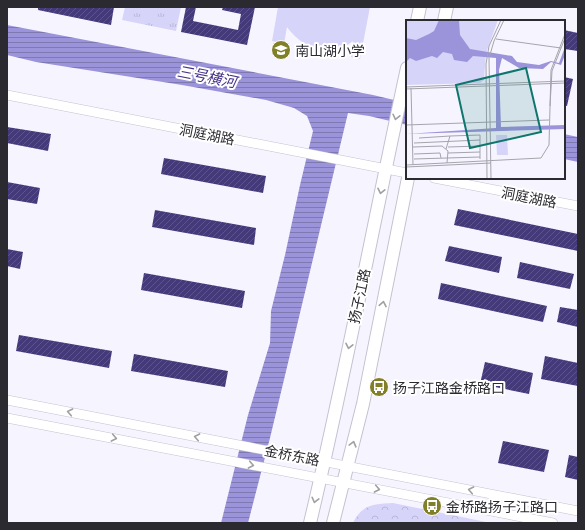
<svg xmlns="http://www.w3.org/2000/svg" width="585" height="530" font-family="'Exo 2','Noto Sans SC',sans-serif">
	<style>
		.grass { fill: url(#grass-tufts) }
		.park { fill: url(#park-crowns) }
		.garden { fill: #d7d4fa }
		.water { fill: url(#water-rules) }
		.building { fill: url(#building-hatch) }
		.lines { fill: none; stroke-linecap: round; stroke-linejoin: round }
		.minor-casing { stroke: #c3c2d1; stroke-width: 10 }
		.major-casing { stroke: #c3c2d1; stroke-width: 14 }
		.minor { stroke: #fff; stroke-width: 9 }
		.major { stroke: #fff; stroke-width: 12 }
		.oneway { stroke: #a09fa2 }
		.labels { text-anchor: middle; dominant-baseline: central; stroke-width: 4; stroke-linejoin: round; paint-order: stroke }
		.poi-label { font-size: 14px; fill: #2b2a30; stroke: #fff; text-anchor: start }
		.street-label { font-size: 14px; fill: #2b2a30; stroke: #fff }
		.water-label { font-size: 15px; font-style: italic; fill: #453285; stroke: #fff }
		.inset-road { fill: none; stroke: #a5a4ac; stroke-width: 1 }
		.view { fill: #0f766e; fill-opacity: 0.15; stroke: #0f766e; stroke-width: 2 }
		.inset-edge { fill: none; stroke: #2b2a30; stroke-width: 2 }
	</style>
	<defs>
		<pattern id="grass-tufts" width="24" height="20" patternUnits="userSpaceOnUse"><rect width="24" height="20" fill="#d7d4fa"/><path d="M3 7l-1-3M5 7V3M7 7l1-3M15 17l-1-3M17 17v-4M19 17l1-3" fill="none" stroke="#b9b6d7"/></pattern>
		<pattern id="park-crowns" width="20" height="18" patternUnits="userSpaceOnUse"><rect width="20" height="18" fill="#d7d4fa"/><path d="M2 6a3 3 0 1 1 6 0M12 15a3 3 0 1 1 6 0" fill="none" stroke="#b9b6d7"/></pattern>
		<pattern id="water-rules" width="6" height="5" patternUnits="userSpaceOnUse"><rect width="6" height="5" fill="#9c94db"/><path d="M0 2.5h6" fill="none" stroke="#7f79b2"/></pattern>
		<pattern id="building-hatch" width="6" height="6" patternUnits="userSpaceOnUse"><rect width="6" height="6" fill="#453a79"/><path d="M-1 1l2-2M0 6l6-6M5 7l2-2" fill="none" stroke="#5d5587"/></pattern>
	</defs>
	<rect width="100%" height="100%" fill="#f6f5ff"/>
	<path class="grass" d="M125 7H181L176 31 122 20Z"/>
	<path class="park" d="M393 503 491 523H353C362 504 374 504 393 503Z"/>
	<path class="garden" d="M278 7H370L360 59 351 57 353 41C350 43 346 46 342 48 321 56 299 44 287 27L284 44 272 41Z"/>
	<g class="water">
		<path d="M7 25 373 95 407 103V125L369 116 348 113 270 438 248 523H221L248 415 270 343 271 311 285 255 300 185 313 131 307 116 294 108 266 100 182 85 36 62 7 55Z"/>
		<path d="M564 134 578 137V162L564 159Z"/>
	</g>
	<g class="building">
		<path d="M38 7H114L111 25 38 10Z"/>
		<path d="M186 7H196L193 21 238 30 241 14 222 10 223 7H255L247 45 181 32Z"/>
		<path d="M564 30 578 33V51L564 49Z"/>
		<path d="M564 77 573 79 567 106H564Z"/>
		<path d="M7 127 51 134 48 151 7 143Z"/>
		<path d="M164 158 266 176 263 193 161 174Z"/>
		<path d="M7 182 40 188 37 204 7 199Z"/>
		<path d="M458 209 578 234V251L454 225Z"/>
		<path d="M155 210 256 228 254 245 152 227Z"/>
		<path d="M449 246 502 257 499 273 445 261Z"/>
		<path d="M7 249 23 252 20 269 7 266Z"/>
		<path d="M520 262 574 274 570 289 517 278Z"/>
		<path d="M144 273 245 291 242 308 141 290Z"/>
		<path d="M441 283 547 306 543 322 438 299Z"/>
		<path d="M560 307 578 310V327L557 322Z"/>
		<path d="M19 335 112 351 109 368 16 351Z"/>
		<path d="M134 354 228 371 225 387 131 371Z"/>
		<path d="M545 356 578 363V386L541 379Z"/>
		<path d="M485 362 533 373 529 394 480 384Z"/>
		<path d="M503 441 549 450 544 472 498 463Z"/>
		<path d="M569 455 578 457V480L565 477Z"/>
	</g>
	<g class="lines">
		<g class="minor-casing">
			<g id="minor">
				<path d="M7 95 407 173"/>
				<path d="M434 178 578 206"/>
				<path d="M7 400 578 511"/>
				<path d="M7 418 553 523"/>
			</g>
		</g>
		<g class="major-casing">
			<g id="major">
				<path d="M417 21 420 7"/>
				<path d="M444 21 447 7"/>
				<path d="M310 523C346 372 374 220 407 68"/>
				<path d="M333 523 363 404 408 178"/>
			</g>
		</g>
		<use href="#minor" class="minor"/>
		<use href="#major" class="major"/>
	</g>
	<defs><path id="oneway-chevron" d="M-2-3.5L2.5 0L-2 3.5" fill="none" stroke-width="1.6" stroke-linecap="round" stroke-linejoin="round"/></defs>
	<g class="oneway">
		<use href="#oneway-chevron" transform="translate(396 117) rotate(103)"/>
		<use href="#oneway-chevron" transform="translate(381 191) rotate(102)"/>
		<use href="#oneway-chevron" transform="translate(383 304) rotate(-79)"/>
		<use href="#oneway-chevron" transform="translate(349 346) rotate(102)"/>
		<use href="#oneway-chevron" transform="translate(70 412) rotate(-169)"/>
		<use href="#oneway-chevron" transform="translate(197 437) rotate(-169)"/>
		<use href="#oneway-chevron" transform="translate(114 438) rotate(11)"/>
		<use href="#oneway-chevron" transform="translate(353 444) rotate(-75)"/>
		<use href="#oneway-chevron" transform="translate(251 465) rotate(11)"/>
		<use href="#oneway-chevron" transform="translate(377 489) rotate(11)"/>
		<use href="#oneway-chevron" transform="translate(471 490) rotate(-169)"/>
		<use href="#oneway-chevron" transform="translate(315 500) rotate(104)"/>
	</g>
	<defs>
		<g id="school-disc" transform="scale(1)"><circle r="9.5" fill="#818029" stroke="#fff"/><path d="M0-5L7-2L0 1L-7-2ZM-4 1L0 2.5L4 1V4Q0 6-4 4Z" fill="#fff"/></g>
		<g id="bus-disc" transform="scale(1)"><circle r="9.5" fill="#818029" stroke="#fff"/><path d="M-5-6H5V4H4V6H2V4H-2V6H-4V4H-5ZM-3.5-4V0h7V-4ZM-3.5 1.2v1.5H-2V1.2ZM2 1.2v1.5H3.5V1.2Z" fill="#fff"/></g>
	</defs>
	<g fill-rule="evenodd">
		<use href="#school-disc" x="281" y="50"/>
		<use href="#bus-disc" x="379" y="387"/>
		<use href="#bus-disc" x="432" y="506"/>
	</g>
	<g class="labels">
		<g class="poi-label">
			<text x="295" y="50">南山湖小学</text>
			<text x="393" y="387">扬子江路金桥路口</text>
			<text x="446" y="506">金桥路扬子江路口</text>
		</g>
		<g class="street-label">
			<text transform="translate(207 134) rotate(11)">洞庭湖路</text>
			<text transform="translate(529 197) rotate(11)">洞庭湖路</text>
			<text transform="translate(359 296) rotate(-78)">扬子江路</text>
			<text transform="translate(292 455) rotate(11)">金桥东路</text>
		</g>
		<g class="water-label">
			<text transform="translate(207 76) rotate(11)">三号横河</text>
		</g>
	</g>
	<g transform="translate(406 20)">
		<rect width="159" height="159" fill="#f6f5ff"/>
		<path d="M0 0H92L80 33 78 60 74 63 0 65Z" fill="#d7d4fa"/>
		<path d="M90 115H101L102 135H91Z" fill="#d7d4fa"/>
		<path d="M33 0H53L54 15 64 29 106 36 111 42 133 45 145 41 153 43 159 27V35L155 45 145 42 137 49 113 48 96 38 93 50 95 107 159 105V109L0 114 90 108V38L67 36 61 42 48 40 46 34 37 32 31 38 26 36 10 41 4 38 0 42V18L10 20 23 14 28 11Z" fill="#9c94db"/>
		<path class="inset-road" d="M90 19 155 28M0 67 159 61M5 68 7 145M0 69 159 63M144 86 146 51 159 18M0 105 143 100M44 116 74 115V139M13 118 44 116 40 129M8 123 74 120M7 127 36 126 42 131 41 143M42 127 74 126M42 133 74 132M8 134 34 133 35 138M8 139 74 137M0 145 135 138 143 125 145 50 159 14M0 147 85 143M81 159 80 44 83 26 95 0M85 159 83 38 88 21 98 0"/>
		<path class="view" d="M120 48 135 112 64 128 50 65Z"/>
		<rect width="159" height="159" class="inset-edge"/>
	</g>
	<rect width="585" height="530" fill="none" stroke="#2b2a30" stroke-width="16"/>
</svg>
